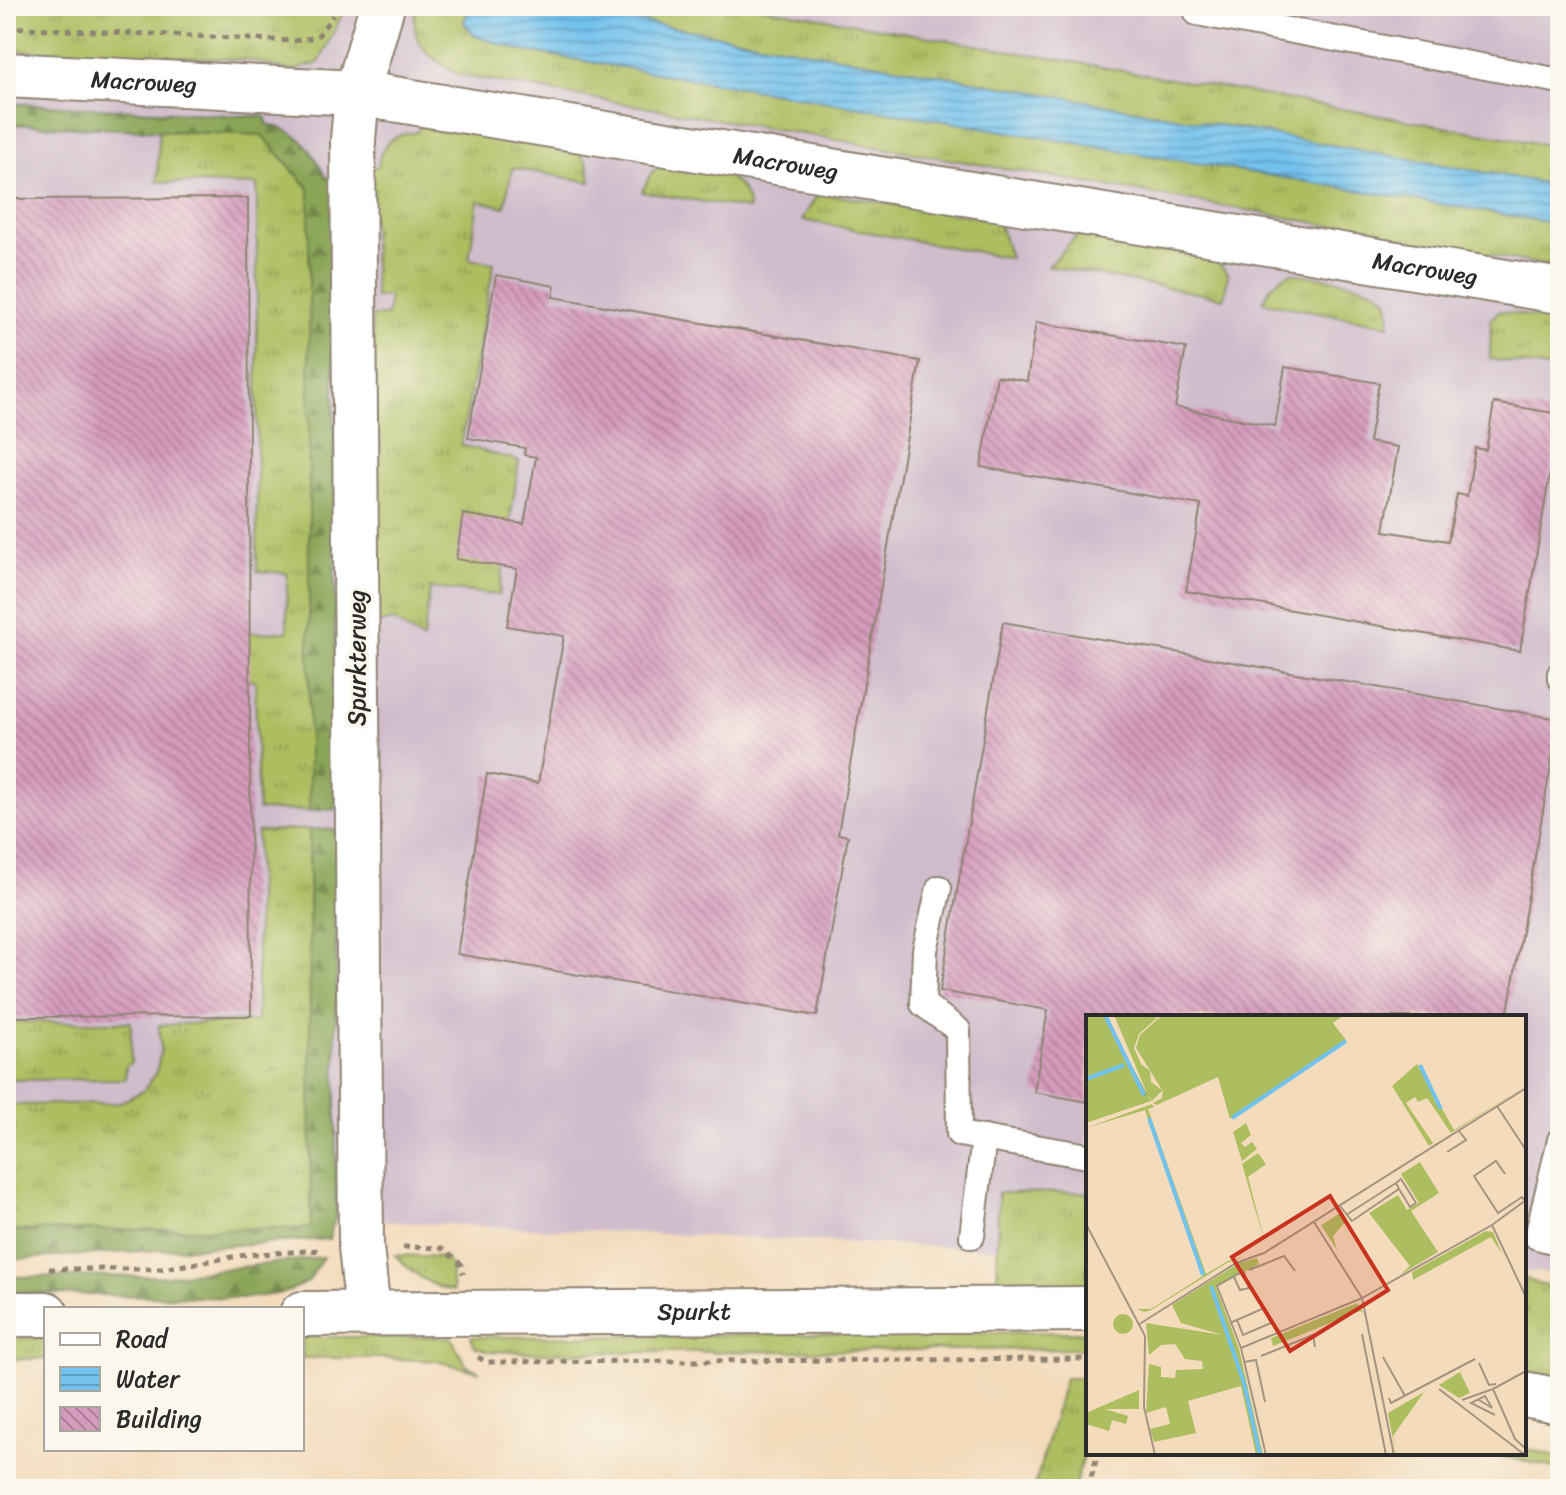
<svg xmlns="http://www.w3.org/2000/svg" width="1566" height="1495" font-family="Sriracha,sans-serif">
	<style>
		.industrial { fill: #d0bdcc }
		.grass { fill: url(#grass-tufts); stroke: #6c7446; stroke-width: 2 }
		.forest { fill: url(#forest-firs); stroke: #5a6841; stroke-width: 2 }
		.water { fill: url(#water-rules); stroke: #4f768c; stroke-width: 2 }
		.building { fill: url(#building-back-hatch) }
		.lines { fill: none; stroke-linecap: round; stroke-linejoin: round }
		.lane-casing { stroke: #8f8373; stroke-width: 28 }
		.street-casing { stroke: #8f8373; stroke-width: 48 }
		.secondary-casing { stroke: #8f8373; stroke-width: 48 }
		.path { stroke: #8f8373; stroke-width: 5; stroke-dasharray: 6 6; stroke-linecap: butt }
		.lane { stroke: #fff; stroke-width: 24 }
		.street { stroke: #fff; stroke-width: 44 }
		.secondary { stroke: #fff; stroke-width: 44 }
		.labels { text-anchor: middle; dominant-baseline: central; stroke-width: 7; stroke-linejoin: round; paint-order: stroke }
		.street-label { font-size: 24px; fill: #2b2b2b; stroke: #fbf7ec }
		.inset-river { fill: none; stroke: #73c2ee; stroke-width: 4 }
		.inset-road { fill: none; stroke: #a39581; stroke-width: 2 }
		.view { fill: #c8321e; fill-opacity: 0.15; stroke: #c8321e; stroke-width: 4 }
		.inset-edge { fill: none; stroke: #2b2b2b; stroke-width: 4 }
	</style>
	<defs>
		<pattern id="grass-tufts" width="24" height="20" patternUnits="userSpaceOnUse" patternTransform="scale(2)"><rect width="24" height="20" fill="#adbe61"/><path d="M3 7l-1-3M5 7V3M7 7l1-3M15 17l-1-3M17 17v-4M19 17l1-3" fill="none" stroke="#8d9b50"/></pattern>
		<pattern id="forest-firs" width="22" height="20" patternUnits="userSpaceOnUse" patternTransform="scale(2)"><rect width="22" height="20" fill="#8aa557"/><path d="M5 1l3.5 6h-7zM16 11l3.5 6h-7z" fill="#718748"/></pattern>
		<pattern id="water-rules" width="6" height="5" patternUnits="userSpaceOnUse" patternTransform="scale(2)"><rect width="6" height="5" fill="#73c2ee"/><path d="M0 2.5h6" fill="none" stroke="#5f9ec1"/></pattern>
		<pattern id="building-back-hatch" width="6" height="6" patternUnits="userSpaceOnUse" patternTransform="scale(2)"><rect width="6" height="6" fill="#d59bbc"/><path d="M-1 5l2 2M0 0l6 6M5-1l2 2" fill="none" stroke="#ad7f99"/></pattern>
	</defs>
	<rect width="100%" height="100%" fill="#fbf7ec"/>
	<filter id="ink" filterUnits="userSpaceOnUse"><feTurbulence type="fractalNoise" baseFrequency=".0125" numOctaves="2"/><feDisplacementMap in="SourceGraphic" scale="16" xChannelSelector="R" yChannelSelector="G"/><feConvolveMatrix kernelMatrix="1 2 1 2 8 2 1 2 1" color-interpolation-filters="sRGB"/></filter>
	<filter id="wash" filterUnits="userSpaceOnUse"><feTurbulence type="fractalNoise" baseFrequency=".006" numOctaves="4" result="noise"/><feDisplacementMap in="SourceGraphic" scale="32" xChannelSelector="R" yChannelSelector="G"/><feGaussianBlur stdDeviation="1.8" result="paint"/><feColorMatrix in="noise" values="0 0 0 0 0 0 0 0 0 0 0 0 0 0 0 0 0 1.4 0 .05"/><feComposite in="paint" operator="in"/></filter>
	<g filter="url(#wash)">
		<rect width="100%" height="100%" fill="#f3dbbb"/>
		<path class="industrial" d="M6 6H1560V1273L1524 1272V1017H1088V1253L330 1219 6 1229Z"/>
		<g class="grass">
			<path d="M6 6H109L301 15 309 6H346L319 63 291 71 250 60 6 50Z"/>
			<path d="M417 6H470L464 22 474 36 520 50 1560 224V268L1252 211 458 75C430 56 406 44 417 6Z"/>
			<path d="M554 6H753L1560 147V186Z"/>
			<path d="M420 126 569 145C585 155 589 162 591 182L512 168 505 207 478 201 469 259 494 263 461 445 519 461 499 595 430 588 423 640 392 620 376 624 372 316H387L389 297H375L370 167H378C380 142 394 134 417 132Z"/>
			<path d="M159 131 262 135 309 188V811L258 810 255 680 193 679 195 634 287 632V573L257 571V185L157 182Z"/>
			<path d="M662 164C697 169 743 165 749 209L642 192 651 173Z"/>
			<path d="M818 193 998 220 1010 258 802 220Z"/>
			<path d="M1077 235 1215 259 1228 274 1224 298 1048 266Z"/>
			<path d="M1292 273C1314 277 1377 282 1387 300 1391 308 1389 317 1389 325L1263 302C1269 286 1276 279 1292 273Z"/>
			<path d="M1499 311 1560 321V370L1490 359 1491 319Z"/>
			<path d="M309 829 311 1229 6 1231V1105L119 1103 143 1091 156 1073 161 1051 159 1025 257 1021V832Z"/>
			<path d="M6 1022H131V1063L126 1066 125 1079 6 1080Z"/>
			<path d="M1088 1192V1290H997L998 1193Z"/>
			<path d="M395 1255 444 1257 450 1264 453 1291C430 1287 411 1272 395 1255Z"/>
			<path d="M1524 1278 1541 1285H1560V1379L1524 1377Z"/>
			<path d="M1079 1332 1088 1336V1349L538 1353 488 1351 475 1347 471 1337Z"/>
			<path d="M302 1337H451L466 1365 480 1372 436 1361 383 1358H302Z"/>
			<rect x="6" y="1338" width="40" height="21"/>
			<path d="M1065 1378H1088V1436L1074 1489H1034Z"/>
			<path d="M1524 1448 1560 1457V1469L1486 1453H1524Z"/>
		</g>
		<g class="forest">
			<path d="M6 103 266 117 267 124C302 132 310 147 326 178L333 176 336 809 309 811V188L262 135 6 124Z"/>
			<path d="M309 829 336 830V1214L329 1239 6 1260V1231L311 1228Z"/>
			<path d="M323 1257 308 1282 284 1293 246 1298 6 1293V1277L166 1276Z"/>
		</g>
		<g class="water">
			<path d="M109 6H309L301 15Z"/>
			<path d="M470 6H554L1560 186V224L520 50 475 36 464 22Z"/>
		</g>
		<g id="blocks">
			<g class="building">
				<path d="M248 198 251 1016 6 1017V199Z"/>
				<path d="M496 275 555 286 553 297 920 361 838 834 848 836 817 1016 457 954 487 774 538 783 564 636 507 626 517 569 456 559 463 514 524 524 536 457 524 455 525 448 468 438Z"/>
				<path d="M1036 322 1186 348 1175 407 1275 426 1285 367 1379 383 1369 442 1398 447 1384 531 1448 541 1457 494 1467 496 1475 448 1486 450 1494 403 1560 414 1520 651 1186 591 1201 505 981 467 997 376 1027 381Z"/>
				<path d="M1003 622 1559 719 1507 1017H1088V1102L1034 1092 1048 1010 940 991Z"/>
			</g>
		</g>
	</g>
	<g filter="url(#ink)">
		<use href="#blocks" fill-opacity="0" stroke="#8f8373" stroke-width="2"/>
		<g class="lines">
			<g class="lane-casing">
				<g id="lane">
					<path d="M1200 6 1197 13 1560 81"/>
					<path d="M1560 674V678"/>
					<path d="M939 888 925 950 923 1004 958 1030 959 1134 1088 1156"/>
					<path d="M1560 1140 1537 1237 1560 1243"/>
					<path d="M972 1236 984 1138"/>
				</g>
			</g>
			<g class="street-casing">
				<g id="street">
					<path id="s1" d="M6 75 357 93 1560 291"/>
					<path d="M368 1314 361 1247 353 140 357 93 382 6"/>
				</g>
			</g>
			<g class="secondary-casing">
				<g id="secondary">
					<path d="M6 1314H46"/>
					<path id="s2" d="M302 1314 1088 1309"/>
					<path d="M1524 1394 1560 1401"/>
				</g>
			</g>
			<g class="path">
				<path d="M6 27 294 41 317 37 333 15"/>
				<path d="M403 1247 442 1248 462 1265 463 1274"/>
				<path d="M49 1269H161L245 1255 321 1250"/>
				<path d="M478 1357 486 1362 1088 1359"/>
				<path d="M1088 1489 1098 1453"/>
			</g>
			<use href="#lane" class="lane"/>
			<use href="#street" class="street"/>
			<use href="#secondary" class="secondary"/>
		</g>
	</g>
	<g class="labels">
		<g class="street-label">
			<text stroke="none"><textPath href="#s1" startOffset="138">Macroweg</textPath></text>
			<text stroke="none"><textPath href="#s1" startOffset="786">Macroweg</textPath></text>
			<text stroke="none"><textPath href="#s1" startOffset="1434">Macroweg</textPath></text>
			<text transform="translate(357 658) rotate(-90)">Spurkterweg</text>
			<text stroke="none"><textPath href="#s2" startOffset="392">Spurkt</textPath></text>
		</g>
	</g>
	<g transform="translate(1086 1015)">
		<rect width="440" height="440" fill="#f3dbbb"/>
		<path d="M0 0H18L58 82 61 78 28 0H74L53 19 48 33 55 49 64 56 65 67 76 75 50 33 54 20 76 0H258L247 8 260 25 144 104 132 62 71 90 67 88 76 83 77 75 66 86 61 79 65 86 0 108ZM331 49 368 115 440 71 365 118 341 83 332 87 329 82 320 88 347 128 343 131 306 71ZM66 89 68 92 62 94 120 259 142 246 160 241 141 248 65 295 58 297 51 294H65L117 261 59 95 0 113ZM160 108 165 120 155 128 159 132 166 127 171 134 156 146 147 117ZM172 138 180 149 162 162 180 232 156 149ZM334 147 353 178 325 196 352 237 314 260 324 251 283 198 312 180 321 195 333 188 315 159ZM256 197 261 205 247 221 251 235 235 210ZM400 216 407 217 416 239 405 222 327 265 326 257ZM171 243 173 249 130 272 153 334 177 440H170L155 371 102 386 110 418 68 427 64 414 84 409 80 392 60 398 63 349 75 352V362L89 363 90 355 117 354 116 346 99 344 89 329 75 330 63 340 60 308 137 320 95 308 86 290 153 248ZM271 288 278 299 274 296 187 331 185 323ZM27 309a10 10 0 1 1 20 0a10 10 0 1 1-20 0ZM374 357 384 378 373 383 353 370ZM53 375V394H19L42 401 40 409 26 405 23 416 0 409V398ZM338 377 307 421 310 440 302 398Z" fill="#adbe61"/>
		<path d="M18 0 61 79 58 82 42 50Z" fill="#8aa557"/>
		<path class="inset-river" d="M19 0 58 80M334 50 355 94M0 64 38 50M63 103 117 260M146 103 260 26M125 271 158 368 174 440"/>
		<path class="inset-road" d="M411 91 440 135M361 137 380 125 373 116M419 159 410 146 388 161 412 198 436 182 439 186M254 191 266 206 313 174 324 192 330 188 315 164 310 168 313 174M260 200 310 168M228 207 276 283 308 440M0 209 59 321 58 392 69 440M406 210 440 282M163 255 198 241 209 256M148 262 154 275 163 273 158 257 152 259 131 271 155 333 180 440M144 308 178 293 185 308 157 320 151 305M52 310 150 248 178 238 440 73M276 319 300 440M155 333 276 283 406 210 440 185M175 341 227 320 229 332M297 342 319 381M158 347 170 345 179 387M393 348 403 370 410 369M353 374 439 440M407 374 429 424 440 434M407 374 440 356M303 383 305 388 389 344M376 385 407 374M393 385 406 393 399 381 385 388 409 400"/>
		<path class="view" d="M244 181 302 275 204 336 146 242Z"/>
		<rect width="440" height="440" class="inset-edge"/>
	</g>
	<rect width="1566" height="1495" fill="none" stroke="#fbf7ec" stroke-width="32"/>
	<rect x="44" y="1307" width="260" height="144" fill="#fbf7ec" stroke="#a8a59f" stroke-width="2"/>
	<rect x="60" y="1333" width="40" height="12" fill="#ffffff" stroke="#a8a59f" stroke-width="2"/>
	<text x="116" y="1347" font-size="24" fill="#2b2b2b">Road</text>
	<rect x="60" y="1367" width="40" height="24" fill="url(#water-rules)" stroke="#a8a59f" stroke-width="2"/>
	<text x="116" y="1387" font-size="24" fill="#2b2b2b">Water</text>
	<rect x="60" y="1407" width="40" height="24" fill="url(#building-back-hatch)" stroke="#a8a59f" stroke-width="2"/>
	<text x="116" y="1427" font-size="24" fill="#2b2b2b">Building</text>
</svg>
